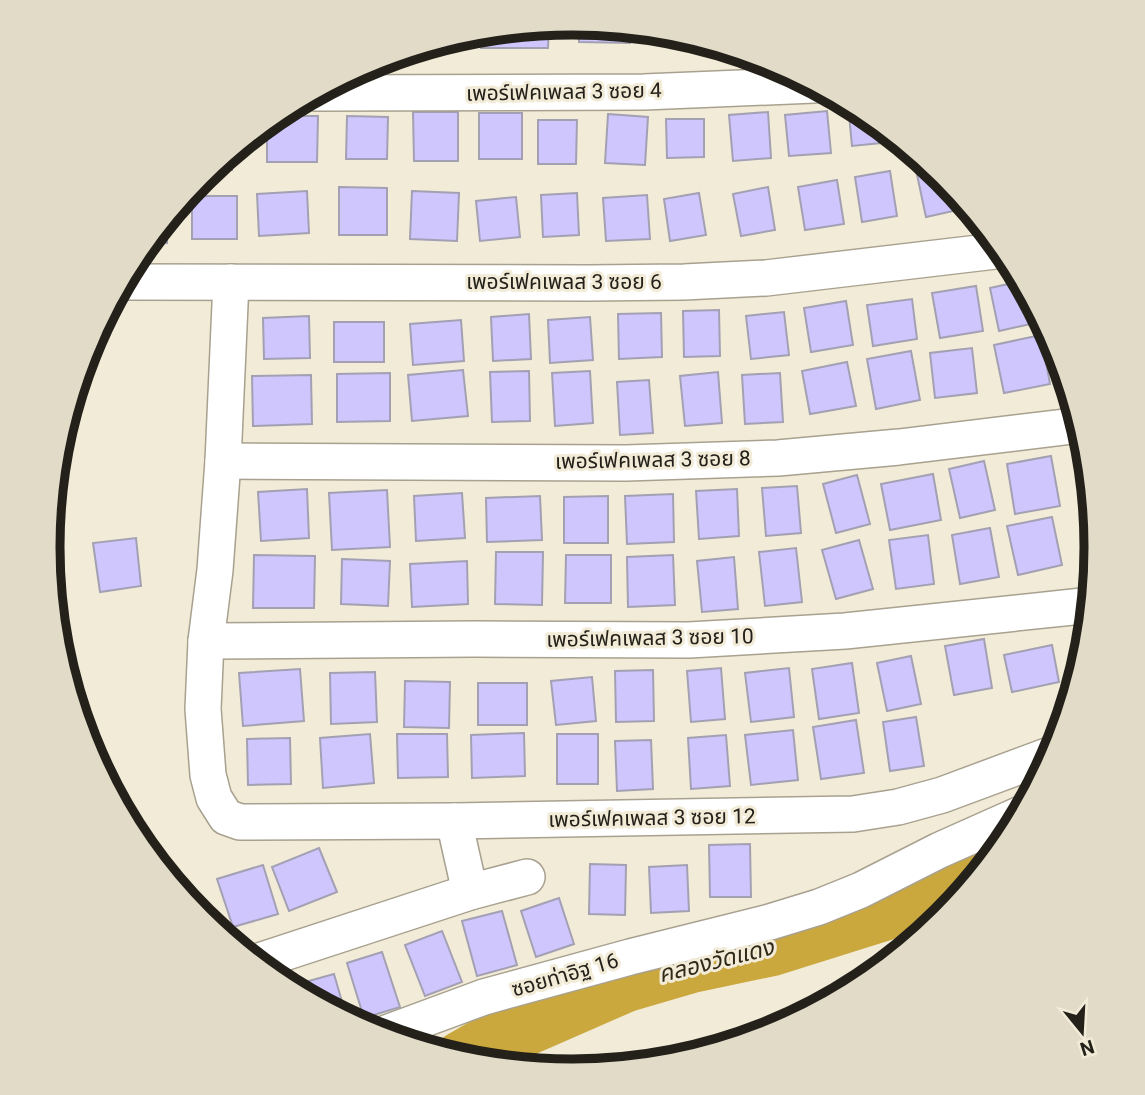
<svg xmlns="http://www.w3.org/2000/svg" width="1145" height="1095" font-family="Roboto,'Noto Sans Thai',sans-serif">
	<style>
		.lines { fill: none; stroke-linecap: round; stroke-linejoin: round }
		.river { stroke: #caa83d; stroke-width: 56 }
		.building { fill: #cfc6fe; stroke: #a3a0b3; stroke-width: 2 }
		.street-casing { stroke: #a8a18f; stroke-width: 38 }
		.street { stroke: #fff; stroke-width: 35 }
		.labels { text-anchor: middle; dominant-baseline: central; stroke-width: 6; stroke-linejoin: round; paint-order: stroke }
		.street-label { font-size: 21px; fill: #23211a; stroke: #f2ebd7 }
		.water-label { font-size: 23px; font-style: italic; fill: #302917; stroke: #f2ebd7 }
		.rim { fill: none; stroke: #23211a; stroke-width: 9 }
	</style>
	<rect width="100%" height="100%" fill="#f2ebd7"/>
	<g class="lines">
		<path class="river" d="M461 1059 482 1047 626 984 691 965 772 948 893 910 977 877"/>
	</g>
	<g class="building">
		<path d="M579 23 630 28V43L579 42Z"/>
		<path d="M549 25 548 48H481V32Z"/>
		<path d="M657 31 675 33 699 40 658 43Z"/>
		<path d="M459 36 458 48 427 46Z"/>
		<path d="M848 104H851L864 111 890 133 891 142 852 146Z"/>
		<path d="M827 111 831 153 789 156 785 115Z"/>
		<path d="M413 112H458V161H414Z"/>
		<path d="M768 112 771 158 733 161 729 115Z"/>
		<rect x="479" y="113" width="43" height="46"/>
		<path d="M608 114 648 117 645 165 605 163Z"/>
		<path d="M275 116H318L317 162H267V122Z"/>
		<path d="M347 116 388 117 387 159H346Z"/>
		<path d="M666 119H704V157L667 158Z"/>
		<path d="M538 120H577L576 164H538Z"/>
		<path d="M232 151V170H209Z"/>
		<path d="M931 166 944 177 959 195 962 209 926 217 916 170Z"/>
		<path d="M890 171 897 216 862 222 855 177Z"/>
		<path d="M837 180 844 224 805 230 798 187Z"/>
		<path d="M339 187 387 188V235H339Z"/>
		<path d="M768 187 775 230 741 236 733 194Z"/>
		<path d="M307 191 309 233 259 236 257 194Z"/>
		<path d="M412 191 459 193 457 241 410 239Z"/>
		<path d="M577 193 579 235 543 237 541 195Z"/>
		<path d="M699 193 706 235 670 241 664 199Z"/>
		<path d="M647 195 650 239 606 241 603 198Z"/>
		<rect x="192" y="196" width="45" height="43"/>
		<path d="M516 197 520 237 480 241 476 201Z"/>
		<path d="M167 218V243L146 244Z"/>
		<path d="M1022 281 1044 321 999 331 990 288Z"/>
		<path d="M976 286 983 331 940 338 932 293Z"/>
		<path d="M912 299 917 339 873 346 867 305Z"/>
		<path d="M846 301 853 345 811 352 804 308Z"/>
		<path d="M719 310 720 356 684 357 683 311Z"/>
		<path d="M784 312 789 355 751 359 746 316Z"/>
		<path d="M661 313 662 357 619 359 618 314Z"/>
		<path d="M529 314 531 359 493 361 491 317Z"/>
		<path d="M309 316 310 358 264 359 263 318Z"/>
		<path d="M590 317 593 360 550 363 548 320Z"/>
		<path d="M461 320 464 361 413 365 410 324Z"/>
		<rect x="334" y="322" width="50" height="40"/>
		<path d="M1041 335 1050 384 1004 393 994 345Z"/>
		<path d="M972 348 977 393 935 398 930 353Z"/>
		<path d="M911 351 920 400 876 409 867 359Z"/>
		<path d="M847 362 856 406 810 414 802 371Z"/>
		<path d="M463 370 468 416 412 421 408 375Z"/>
		<path d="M529 371 530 421 492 422 490 372Z"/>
		<path d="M590 371 593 423 555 426 552 373Z"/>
		<path d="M718 372 722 423 685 426 680 376Z"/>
		<path d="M390 373V421L337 422V374Z"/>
		<path d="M780 373 783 422 745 424 742 375Z"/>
		<path d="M311 375 312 424 253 426 252 376Z"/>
		<path d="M649 380 653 433 620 435 617 382Z"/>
		<path d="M1051 456 1060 506 1015 514 1007 464Z"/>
		<path d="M984 461 995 510 960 518 949 469Z"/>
		<path d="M933 474 941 520 890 530 881 484Z"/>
		<path d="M857 475 870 524 836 533 823 484Z"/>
		<path d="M797 486 801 533 766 536 762 488Z"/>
		<path d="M307 489 309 538 261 541 258 492Z"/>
		<path d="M737 489 739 536 699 539 696 491Z"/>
		<path d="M387 490 390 547 332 550 329 493Z"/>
		<path d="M462 493 465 538 416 541 414 496Z"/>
		<path d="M673 494 674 542 627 544 625 496Z"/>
		<path d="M540 496 542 540 487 542 486 498Z"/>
		<path d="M608 496V543H564V497Z"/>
		<path d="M1052 517 1062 565 1018 575 1007 526Z"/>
		<path d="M990 528 999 577 960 584 952 535Z"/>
		<path d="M928 535 934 584 896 589 889 540Z"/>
		<path d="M136 538 141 586 100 592 93 543Z"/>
		<path d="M859 540 873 589 836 599 822 550Z"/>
		<path d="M796 548 802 602 765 606 759 552Z"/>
		<path d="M496 552H543L542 605 495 604Z"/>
		<path d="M254 555 315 556 314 608H253Z"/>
		<path d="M566 555H611V603H565Z"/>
		<path d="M673 555 675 605 628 607 627 557Z"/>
		<path d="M734 557 738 609 702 612 697 561Z"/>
		<path d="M342 559 390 561 388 606 341 604Z"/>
		<path d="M467 561 468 604 412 607 410 564Z"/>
		<path d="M984 639 992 688 954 695 945 646Z"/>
		<path d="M1052 645 1059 682 1012 692 1004 655Z"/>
		<path d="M911 656 921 704 887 711 877 663Z"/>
		<path d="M852 663 859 713 819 719 812 669Z"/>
		<path d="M721 668 725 719 691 722 687 671Z"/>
		<path d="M789 668 794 717 751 722 745 673Z"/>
		<path d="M300 669 304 721 243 726 239 673Z"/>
		<path d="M653 670 654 721 616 722 615 671Z"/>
		<path d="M375 672 377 722 331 724 330 673Z"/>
		<path d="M592 677 596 721 556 725 551 681Z"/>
		<path d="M405 681 450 682 449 728 404 727Z"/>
		<rect x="478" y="683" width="49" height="42"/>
		<path d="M916 717 924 766 890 771 883 722Z"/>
		<path d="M856 720 864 773 821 779 813 727Z"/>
		<path d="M793 730 798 780 751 785 745 735Z"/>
		<path d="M524 733 525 776 472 778 471 735Z"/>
		<path d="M370 734 374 783 323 788 320 738Z"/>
		<path d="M397 734H447L448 777 398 778Z"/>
		<rect x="557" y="734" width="41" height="50"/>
		<path d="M726 735 730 786 691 789 688 738Z"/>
		<path d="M290 738 291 784 248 785 247 739Z"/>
		<path d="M651 740 653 789 617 791 615 741Z"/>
		<path d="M750 844 751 897H710L709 845Z"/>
		<path d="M319 848 337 892 289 911 272 867Z"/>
		<path d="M590 864 626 865 625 915 589 914Z"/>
		<path d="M263 865 278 914 233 927 217 879Z"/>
		<path d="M687 865 689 911 651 913 649 867Z"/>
		<path d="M559 898 574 944 536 957 521 911Z"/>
		<path d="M502 911 517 965 477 976 462 921Z"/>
		<path d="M442 931 462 982 425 996 405 945Z"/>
		<path d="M382 952 400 1007 364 1018 347 963Z"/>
		<path d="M334 974 347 1019 287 987Z"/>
	</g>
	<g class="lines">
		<g class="street-casing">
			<g id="street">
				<path d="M315 93 644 92 814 85"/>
				<path d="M122 282 588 283 684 282 766 278 1004 250"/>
				<path d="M231 282 223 461 215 570 206 641 203 709 208 775 214 798 226 817 240 822 454 821 853 814 898 807 942 795 1055 753"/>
				<path d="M223 461 626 463 778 458 899 447 1081 425"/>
				<path d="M206 641 475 639 689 640 845 631 1092 605"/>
				<path d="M454 821 470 892"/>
				<path d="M259 961 470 892 527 877"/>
				<path d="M381 1035 484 997 630 957 770 922 819 907 861 890 940 850 1023 813"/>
			</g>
		</g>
		<use href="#street" class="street"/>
	</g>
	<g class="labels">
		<g class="street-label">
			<text transform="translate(564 92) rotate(-1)">เพอร์เฟคเพลส 3 ซอย 4</text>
			<text x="564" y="282">เพอร์เฟคเพลส 3 ซอย 6</text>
			<text transform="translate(653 460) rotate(-1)">เพอร์เฟคเพลส 3 ซอย 8</text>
			<text transform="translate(650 638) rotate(-1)">เพอร์เฟคเพลส 3 ซอย 10</text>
			<text transform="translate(652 818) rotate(-1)">เพอร์เฟคเพลส 3 ซอย 12</text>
			<text transform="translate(565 975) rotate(-16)">ซอยท่าอิฐ 16</text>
		</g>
		<g class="water-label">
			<text transform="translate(716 961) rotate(-14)">คลองวัดแดง</text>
		</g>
	</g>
	<path d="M0 0H1145V1095H0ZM60 547a512 512 0 1 1 1024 0a512 512 0 1 1-1024 0Z" fill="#e1dbc8" fill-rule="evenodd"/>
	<path class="rim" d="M60 547a512 512 0 1 1 1024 0a512 512 0 1 1-1024 0Z"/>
	<g transform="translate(1082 1032) rotate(162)" stroke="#f2ebd7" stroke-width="5" paint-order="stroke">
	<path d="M0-5L12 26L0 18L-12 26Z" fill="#23211a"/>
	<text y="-10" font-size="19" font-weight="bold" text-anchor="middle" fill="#23211a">N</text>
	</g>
</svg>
